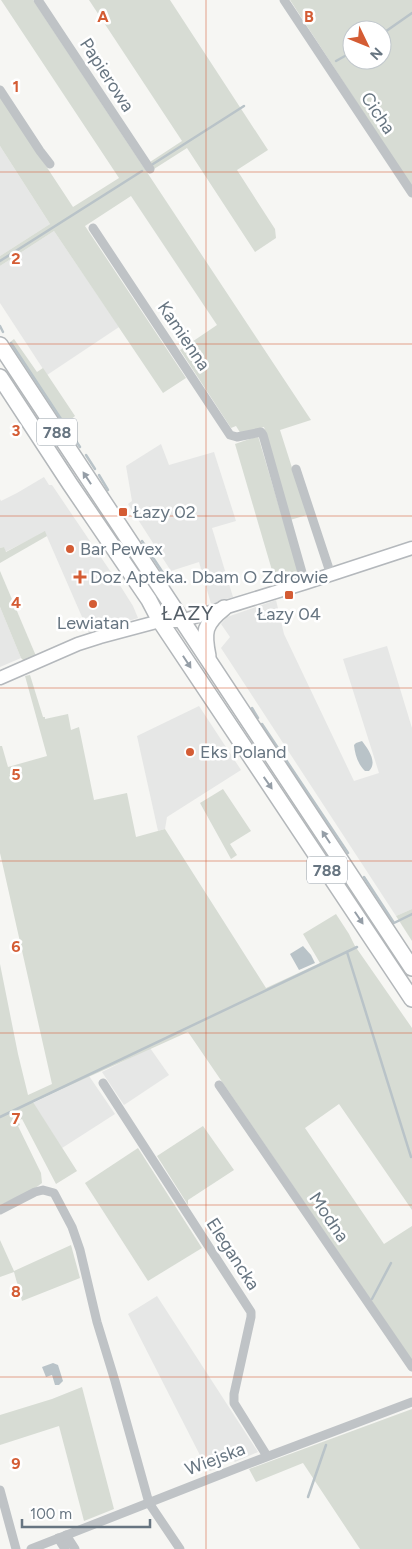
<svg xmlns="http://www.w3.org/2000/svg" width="412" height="1549" font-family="Figtree,sans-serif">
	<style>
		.built { fill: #e6e7e6 }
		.green { fill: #d7dcd4; fill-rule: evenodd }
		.water { fill: #b9c3c8 }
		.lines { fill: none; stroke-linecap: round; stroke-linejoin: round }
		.stream { stroke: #b9c3c8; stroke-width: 2.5 }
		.secondary-casing { stroke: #b4b8bc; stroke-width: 15 }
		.primary-casing { stroke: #b3b7ba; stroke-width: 18 }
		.street { stroke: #bfc3c6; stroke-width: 9 }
		.secondary { stroke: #fff; stroke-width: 12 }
		.primary { stroke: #fff; stroke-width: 15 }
		.oneway { fill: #959ea7 }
		.grid { fill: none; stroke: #d45c34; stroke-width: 1; stroke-opacity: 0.55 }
		.poi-dot { fill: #d45c34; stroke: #fff; stroke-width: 2 }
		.labels { text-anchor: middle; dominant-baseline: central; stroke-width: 5; stroke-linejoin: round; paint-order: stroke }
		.shield { fill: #fff; stroke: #959ea7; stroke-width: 1 }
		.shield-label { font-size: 16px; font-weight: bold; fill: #677581 }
		.street-label { font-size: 18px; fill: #677581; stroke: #fff }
		.poi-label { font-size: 18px; fill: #677581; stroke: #fff; text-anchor: start }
		.quarter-label { font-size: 20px; letter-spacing: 1px; fill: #545e67; stroke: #fff }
		.grid-label { font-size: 16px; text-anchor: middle; font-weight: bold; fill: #d45c34; stroke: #fff; stroke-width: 5; stroke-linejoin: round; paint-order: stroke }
	</style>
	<rect width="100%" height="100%" fill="#f6f6f3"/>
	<g class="built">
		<path d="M0 146 50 224 0 256Z"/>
		<path d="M54 231 119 327 47 375 0 303V266Z"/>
		<path d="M161 444 169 465 214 452 236 521 212 528 233 597 211 604 199 562 171 571 128 504 132 501 126 466Z"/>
		<path d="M44 477 49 485H52L121 587 133 606 138 618 89 633 45 532 5 552 4 547 0 548V499L1 501 17 493Z"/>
		<path d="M276 600 284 634 354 781 379 773 343 659 387 646 412 728V909L396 916 221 648 230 637 221 624 227 617Z"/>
		<path d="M0 607 21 658 0 667Z"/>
		<path d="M199 706 241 770 167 817 165 829 158 831 137 736Z"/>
		<path d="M150 1048 169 1075 124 1105 102 1072Z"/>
		<path d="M89 1076 115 1114 62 1148 33 1103Z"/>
		<path d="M157 1296 258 1452 235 1462 232 1459 222 1463 221 1467 210 1471 207 1469 128 1314Z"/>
	</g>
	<g class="green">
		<path d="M1 0H33L311 420 280 430 307 515 290 520 264 427 241 434 236 426 231 428 180 350 217 325 131 196 85 226 186 378 163 393 54 231 0 266V256L50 224 0 146V96L73 207 119 178Z"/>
		<path d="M89 0H170L268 150 237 170 275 229 276 238 255 252 187 148 154 169 150 162 182 141Z"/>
		<path d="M290 0H412V187ZM352 30H382V60H352Z"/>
		<path d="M14 339 37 372 43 368 75 416 64 425 9 343Z"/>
		<path d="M258 436 300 577 276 584 235 444Z"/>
		<path d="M45 531 47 536 0 563V548L4 547 6 552Z"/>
		<path d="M0 571 36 656 24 661 21 658 0 607Z"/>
		<path d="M30 675 43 717H45V719L68 714 71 730 79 727 94 800 127 793 136 837 165 829 266 988 320 963 303 934 336 914 349 934 355 946 412 1028V1210L339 1104 305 1128 384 1244 412 1226V1360L188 1032 33 1102 77 1171 56 1184 22 1119 18 1121 20 1125 18 1126 41 1173 42 1183 34 1189 0 1205V964L18 1054 28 1095 52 1084 0 853V746H2L8 767 47 756 25 676Z"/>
		<path d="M223 789 251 831 230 844 237 855 231 859 200 803Z"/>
		<path d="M412 909V941L396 916Z"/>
		<path d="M203 1126 234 1170 188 1200V1205L157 1156Z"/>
		<path d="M138 1148 202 1248 148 1281 85 1183Z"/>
		<path d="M0 1240 14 1271 71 1245 80 1278 22 1301 14 1272 0 1277Z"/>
		<path d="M82 1387 114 1509 84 1521 59 1426 0 1445V1415L52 1399Z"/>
		<path d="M412 1409V1549H360L303 1463 256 1482 249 1469Z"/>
	</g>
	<g class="water">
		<path d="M362 741C368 749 378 762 369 771H365C358 764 355 755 354 745L356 743Z"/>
		<path d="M303 946 311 955 315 963 299 970 290 954Z"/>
		<path d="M53 1363 58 1365 63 1381 59 1385H55L52 1375 46 1377 42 1367Z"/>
	</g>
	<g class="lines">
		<g class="stream">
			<path d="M382 34 412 13"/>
			<path d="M336 61 352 52"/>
			<path d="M153 164 244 106"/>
			<path d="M0 261 142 171"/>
			<path d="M0 326 3 332"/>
			<path d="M11 343 61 419"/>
			<path d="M70 432 80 447"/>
			<path d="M86 455 95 469"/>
			<path d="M99 475 108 490"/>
			<path d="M142 541 169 582"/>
			<path d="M252 708 258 718"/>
			<path d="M262 724 348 853"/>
			<path d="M364 877 394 923 412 914"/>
			<path d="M347 952 411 1157"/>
			<path d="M0 1117 357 947"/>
			<path d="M372 1299 391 1263"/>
			<path d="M308 1497 326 1445"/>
		</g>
		<g class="secondary-casing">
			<path id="secondary" d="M0 678 78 644 100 637 160 621H181L201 615 305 583 412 548"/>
		</g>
		<g class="primary-casing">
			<g id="primary">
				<path d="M0 345 412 968"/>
				<path d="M0 377 70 484 149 600 160 621C244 747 328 872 412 999"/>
				<path d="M208 656C203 632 204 624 224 608"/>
			</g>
		</g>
		<g class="street">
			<path d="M38 0 150 169"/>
			<path d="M284 0 412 193"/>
			<path d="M0 90 40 151 50 164"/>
			<path d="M93 228 230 435 237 437 261 432 263 435 305 583"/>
			<path d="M296 469 331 575"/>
			<path d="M103 1083 251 1312V1317L234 1394V1403L267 1456"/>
			<path d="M219 1085 412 1367"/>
			<path d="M0 1210 35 1192 43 1190 54 1193 72 1227 80 1250 97 1322 115 1381 149 1503 180 1549"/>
			<path d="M0 1490 16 1549"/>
			<path d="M66 1535 75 1549"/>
			<path d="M58 1538 65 1549"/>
			<path d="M31 1549 245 1465 412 1402"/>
		</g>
		<use href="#secondary" class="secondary"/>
		<use href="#primary" class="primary"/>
	</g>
	<defs><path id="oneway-solid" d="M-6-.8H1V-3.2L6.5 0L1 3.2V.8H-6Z" transform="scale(1.25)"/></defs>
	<g class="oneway">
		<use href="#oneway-solid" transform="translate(87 478) rotate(-123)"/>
		<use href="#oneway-solid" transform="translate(187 662) rotate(57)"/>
		<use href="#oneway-solid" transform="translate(268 783) rotate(55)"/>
		<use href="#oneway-solid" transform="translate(326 837) rotate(-123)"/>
		<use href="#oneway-solid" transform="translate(359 918) rotate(56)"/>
	</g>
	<path class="grid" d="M206 0V1549M0 172H412M0 344H412M0 516H412M0 688H412M0 861H412M0 1033H412M0 1205H412M0 1377H412"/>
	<g class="poi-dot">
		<rect x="118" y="507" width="10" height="10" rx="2.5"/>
		<circle cx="70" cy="549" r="5"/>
		<path d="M77.5 569.5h5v5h5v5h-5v5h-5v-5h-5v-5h5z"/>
		<rect x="284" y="590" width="10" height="10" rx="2.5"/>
		<circle cx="93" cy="604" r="5"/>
		<circle cx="190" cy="752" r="5"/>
	</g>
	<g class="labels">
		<g class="shield">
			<rect x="37" y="418.5" width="40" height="27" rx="4"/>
			<rect x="307" y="856.5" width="40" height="27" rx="4"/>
		</g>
		<g class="shield-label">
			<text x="57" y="432">788</text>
			<text x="327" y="870">788</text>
		</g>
		<g class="street-label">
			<text transform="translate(107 75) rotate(57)">Papierowa</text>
			<text transform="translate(378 113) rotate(56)">Cicha</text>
			<text transform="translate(184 336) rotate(56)">Kamienna</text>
			<text transform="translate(329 1217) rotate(56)">Modna</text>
			<text transform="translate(233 1254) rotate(57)">Elegancka</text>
			<text transform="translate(215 1459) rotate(-21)">Wiejska</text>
		</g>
		<g class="poi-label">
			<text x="133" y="512">Łazy 02</text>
			<text x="80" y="549">Bar Pewex</text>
			<text x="90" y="577">Doz Apteka. Dbam O Zdrowie</text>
			<text x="289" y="614" text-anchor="middle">Łazy 04</text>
			<text x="93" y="623" text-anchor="middle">Lewiatan</text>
			<text x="200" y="752">Eks Poland</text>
		</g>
		<g class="quarter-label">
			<text x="188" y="613">ŁAZY</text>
		</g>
	</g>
	<g class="grid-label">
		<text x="103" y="22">A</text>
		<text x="309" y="22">B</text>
		<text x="16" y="92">1</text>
		<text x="16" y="264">2</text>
		<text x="16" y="436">3</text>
		<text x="16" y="608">4</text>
		<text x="16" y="780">5</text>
		<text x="16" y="952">6</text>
		<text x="16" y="1124">7</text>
		<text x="16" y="1297">8</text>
		<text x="16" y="1469">9</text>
	</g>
	<g transform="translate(367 45) rotate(133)"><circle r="24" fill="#ffffff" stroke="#c2c8cd"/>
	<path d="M0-4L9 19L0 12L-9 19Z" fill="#d45c34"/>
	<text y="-8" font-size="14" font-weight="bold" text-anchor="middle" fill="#677581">N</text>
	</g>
	<path d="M22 1519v8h128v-8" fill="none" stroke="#677581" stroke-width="2.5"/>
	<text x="30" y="1519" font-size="15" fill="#677581" stroke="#ffffff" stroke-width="4" paint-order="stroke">100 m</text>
</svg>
